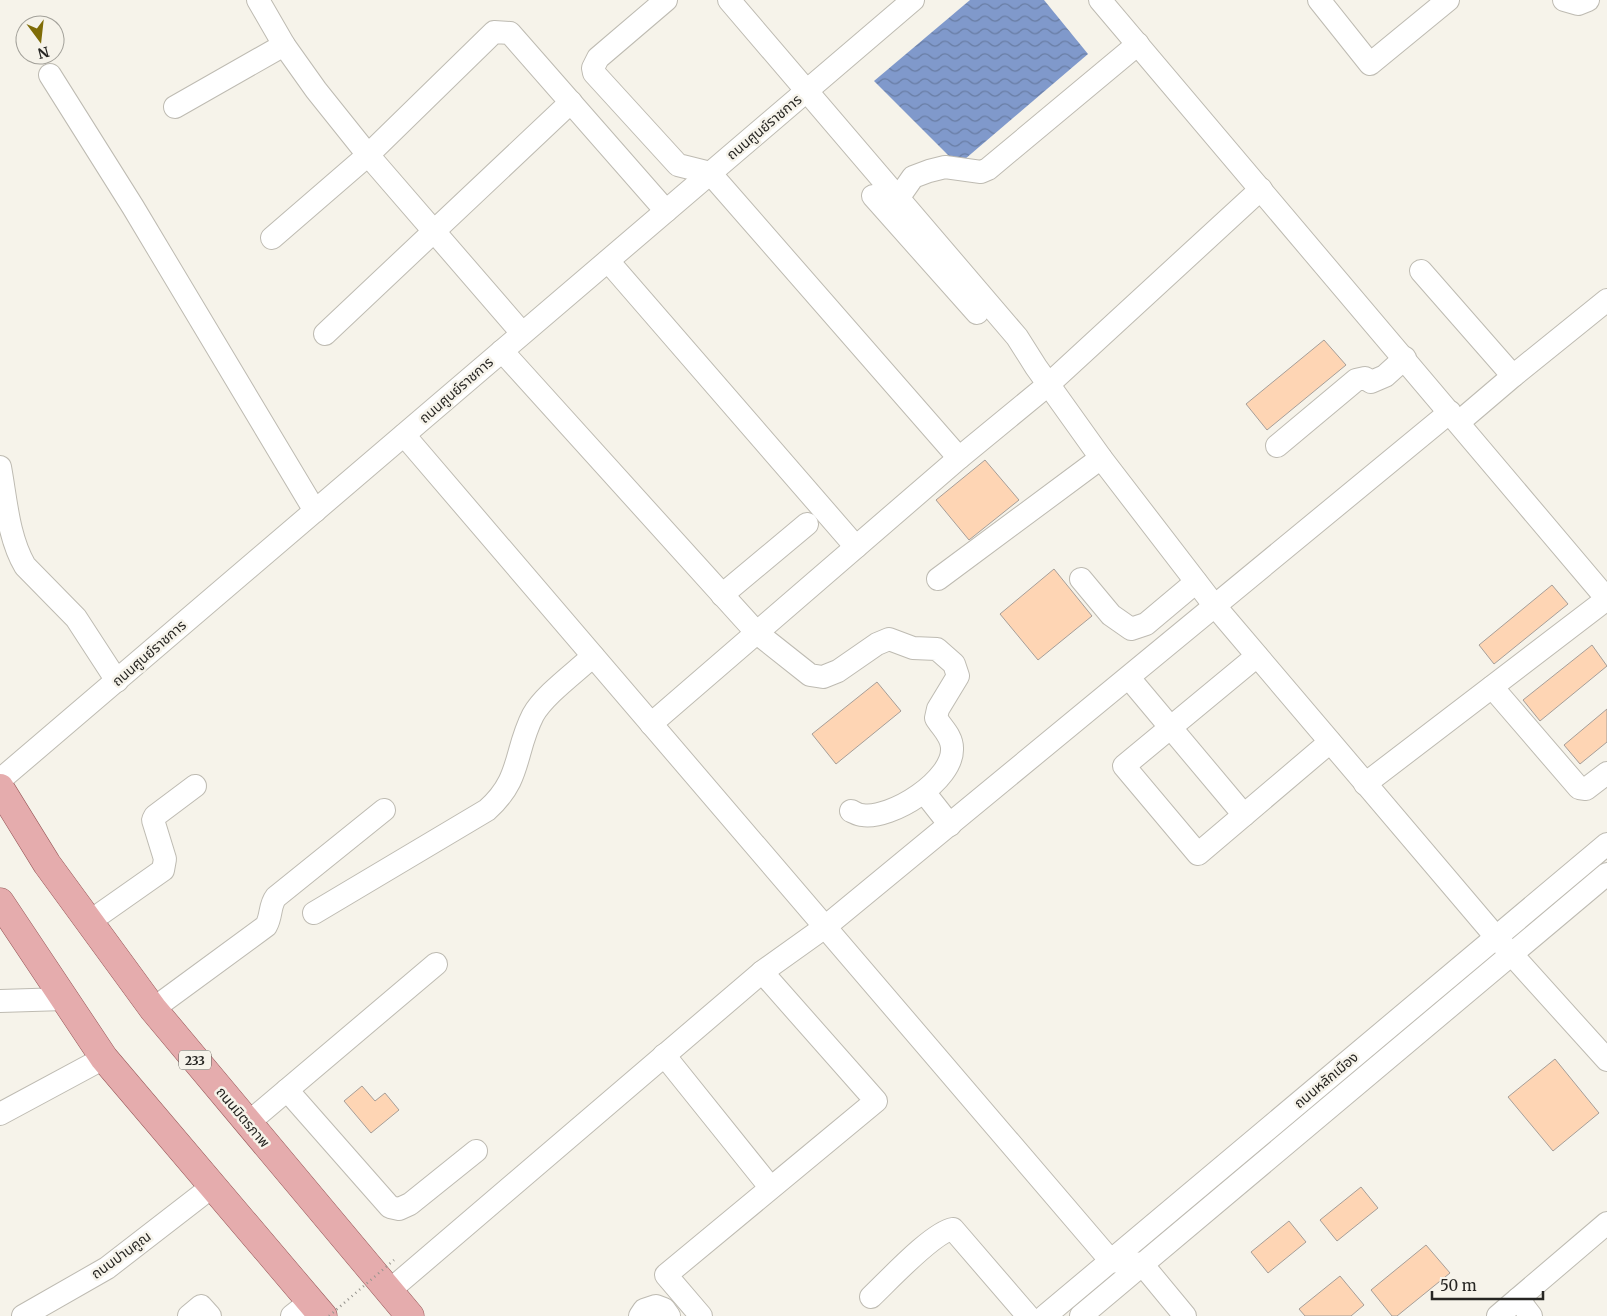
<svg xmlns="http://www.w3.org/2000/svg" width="1607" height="1316" font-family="Merriweather,'Noto Sans Thai',serif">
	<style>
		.water { fill: url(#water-waves) }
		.building { fill: #fed5b4; stroke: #a69e98 }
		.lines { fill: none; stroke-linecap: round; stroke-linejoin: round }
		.minor-casing { stroke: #bebbb2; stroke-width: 24 }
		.major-casing { stroke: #975859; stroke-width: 29 }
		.minor { stroke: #fff; stroke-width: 22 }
		.major { stroke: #e5acad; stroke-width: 28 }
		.path-bridge { stroke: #96948e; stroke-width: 2.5; stroke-dasharray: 1 4; stroke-linecap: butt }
		.labels { text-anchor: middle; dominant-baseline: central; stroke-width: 5; stroke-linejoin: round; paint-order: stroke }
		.shield { fill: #f6f3ea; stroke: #64635e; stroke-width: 1 }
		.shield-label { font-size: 12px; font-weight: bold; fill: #262522 }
		.street-label { font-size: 14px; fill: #262522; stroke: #f6f3ea }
	</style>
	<defs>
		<pattern id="water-waves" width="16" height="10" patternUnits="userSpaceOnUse" patternTransform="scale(1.25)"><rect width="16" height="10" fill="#8099cb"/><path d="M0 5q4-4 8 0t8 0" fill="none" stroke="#697da4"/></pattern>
	</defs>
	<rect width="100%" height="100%" fill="#f6f3ea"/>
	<path class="water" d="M970 0H1044L1088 54 958 165 874 81Z"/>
	<g class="building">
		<path d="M1324 340 1346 365 1267 430 1246 404Z"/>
		<path d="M985 460 1019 500 969 540 936 500Z"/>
		<path d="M1054 569 1092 616 1038 660 1000 614Z"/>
		<path d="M1552 585 1568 604 1494 664 1479 645Z"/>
		<path d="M1592 645 1607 666 1540 721 1523 700Z"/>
		<path d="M877 682 901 711 836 764 812 734Z"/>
		<path d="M1607 709V742L1580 764 1564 745Z"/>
		<path d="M1555 1059 1599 1113 1553 1151 1508 1097Z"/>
		<path d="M362 1086 375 1101 385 1093 399 1110 371 1133 344 1101Z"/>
		<path d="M1361 1187 1378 1208 1337 1241 1320 1220Z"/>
		<path d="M1289 1221 1306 1242 1268 1273 1251 1252Z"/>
		<path d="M1426 1245 1450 1273 1397 1316H1392L1371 1290Z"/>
		<path d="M1340 1276 1364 1305 1351 1316H1305L1299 1309Z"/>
	</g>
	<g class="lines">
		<g class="minor-casing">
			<g id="minor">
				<path d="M258 0 284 45 316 90 368 155 522 333"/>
				<path d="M666 0 598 58 593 68 594 73 678 165 710 173 959 458"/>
				<path d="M729 0 1017 337 1036 367 1101 458 1214 605 1496 937 1607 1060"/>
				<path d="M1100 0 1607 599"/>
				<path d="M1319 0 1370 64 1448 0"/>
				<path d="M1564 0 1578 4 1588 0"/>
				<path d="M50 75 133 207 315 511"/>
				<path d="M175 107 284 45"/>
				<path d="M873 196 977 313"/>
				<path d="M899 197 913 177 929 171 945 167 981 172 988 169 1138 44"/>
				<path d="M272 238 368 155 494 32 510 33 666 211"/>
				<path d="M608 261 856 547"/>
				<path d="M1421 271 1513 376 1607 300"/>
				<path d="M325 334 571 102"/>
				<path d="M502 351 757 633 810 675 823 677 838 671 877 644 889 639 913 648 937 649 954 664 958 676 938 709 936 718C942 728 952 736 952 748 954 780 891 820 862 815 858 815 854 812 851 811"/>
				<path d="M1459 422 1513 376"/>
				<path d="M404 435 1111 1261 1142 1264 1185 1316"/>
				<path d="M1277 446 1356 380 1365 378 1371 382 1385 376 1405 358"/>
				<path d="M0 467C6 499 8 537 25 566L76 618 117 681"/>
				<path d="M938 579 1101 458"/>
				<path d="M1081 579 1111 615 1131 629 1146 624 1196 582"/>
				<path d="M722 595 807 524"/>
				<path d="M1257 656 1124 766 1198 854 1330 742"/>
				<path d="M1129 678 1244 815"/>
				<path d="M1492 687 1579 788 1586 789 1607 773"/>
				<path d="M651 724 959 458 1049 384 1261 189"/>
				<path d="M0 780 913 0"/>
				<path d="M1365 784 1607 599"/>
				<path d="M924 792 950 825"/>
				<path d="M314 913 487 810C522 779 514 752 533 715 544 695 576 672 593 656"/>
				<path d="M89 922 163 870 165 859 153 820 155 816 195 786"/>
				<path d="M0 1001 64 999"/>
				<path d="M153 1009 266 926C272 916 269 906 276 897L384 810"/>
				<path d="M664 1055 770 1187"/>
				<path d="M287 1090 390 1207 399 1209 410 1204 476 1151"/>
				<path d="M0 1114 104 1058"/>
				<path d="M248 1123 436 964"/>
				<path d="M389 1291 762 972 825 927 1450 412"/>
				<path d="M871 1297C888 1281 933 1232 953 1229L1028 1316"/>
				<path d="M1518 1299 1531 1316"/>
				<path d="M23 1316 107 1268 213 1186"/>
				<path d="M189 1316 201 1306 210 1316"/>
				<path d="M292 1316 311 1301"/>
				<path d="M640 1316 644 1310 656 1306 664 1309 669 1316"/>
				<path d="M701 1316 666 1275 876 1101 762 972"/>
				<path d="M1045 1316 1607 844"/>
				<path d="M1081 1316 1607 874"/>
				<path d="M1498 1316 1607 1223"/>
			</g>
		</g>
		<g class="major-casing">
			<g id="major">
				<path d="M0 788 47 864 153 1009 410 1316"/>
				<path d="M0 902 104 1058 323 1316"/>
			</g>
		</g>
		<use href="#minor" class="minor"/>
		<use href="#major" class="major"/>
		<path class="path-bridge" d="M329 1316 394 1260"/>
	</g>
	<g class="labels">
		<rect class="shield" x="179" y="1050.5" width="32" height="19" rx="4"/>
		<g class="shield-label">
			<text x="195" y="1060">233</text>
		</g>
		<g class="street-label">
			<text transform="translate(764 127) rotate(-40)">ถนนศูนย์ราชการ</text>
			<text transform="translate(456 390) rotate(-41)">ถนนศูนย์ราชการ</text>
			<text transform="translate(149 653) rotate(-41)">ถนนศูนย์ราชการ</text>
			<text transform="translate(1326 1080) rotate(-40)">ถนนหลักเมือง</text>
			<text transform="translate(243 1117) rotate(50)">ถนนมิตรภาพ</text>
			<text transform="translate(121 1255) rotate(-36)">ถนนปานคูณ</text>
		</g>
	</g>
	<g transform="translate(40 40) rotate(165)"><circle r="24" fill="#f6f3ea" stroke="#a3a19a"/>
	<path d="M0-4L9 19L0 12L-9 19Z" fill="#7f6c07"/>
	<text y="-8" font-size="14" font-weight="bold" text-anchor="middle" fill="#262522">N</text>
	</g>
	<path d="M1432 1291v8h111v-8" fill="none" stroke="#262522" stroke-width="2.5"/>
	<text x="1440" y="1291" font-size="15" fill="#262522" stroke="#f6f3ea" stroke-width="4" paint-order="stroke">50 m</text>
</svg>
